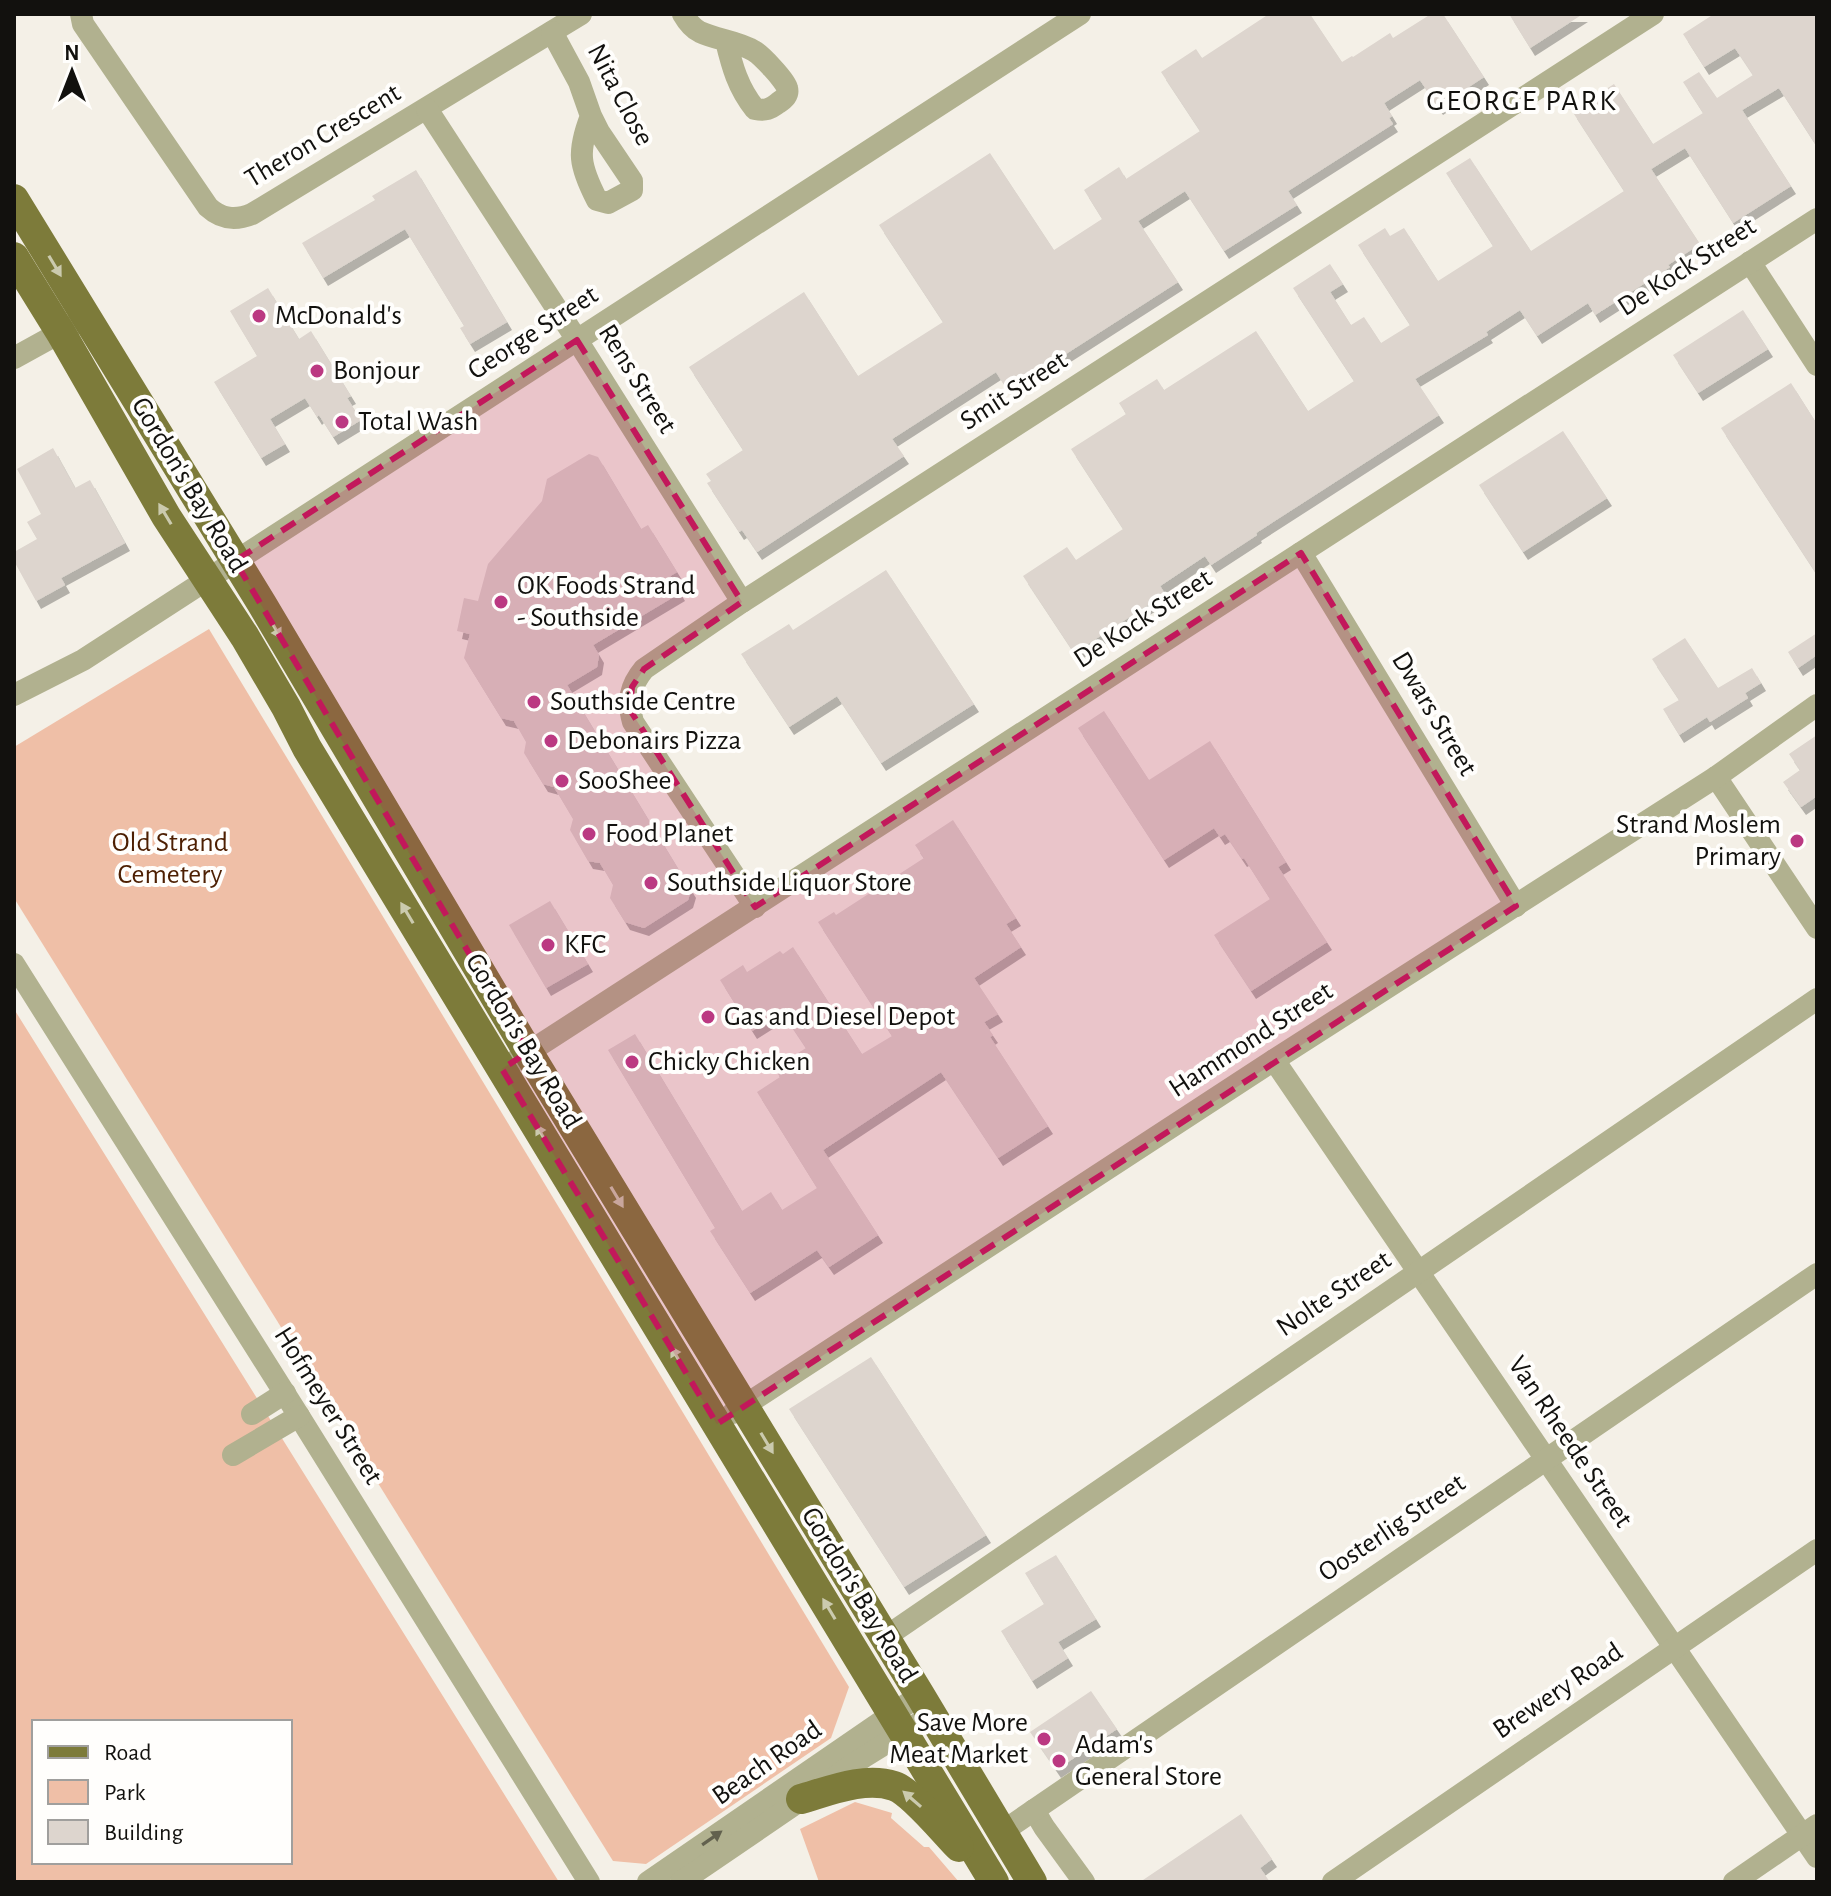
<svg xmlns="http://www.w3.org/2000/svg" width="1831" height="1896" font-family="'Alegreya Sans',sans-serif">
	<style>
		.green { fill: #efbfa7; fill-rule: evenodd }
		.building { fill: #ddd5ce; filter: url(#shadow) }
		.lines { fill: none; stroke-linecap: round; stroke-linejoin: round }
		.minor { stroke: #b1b18f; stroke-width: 22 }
		.major { stroke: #7d7b3a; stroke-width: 30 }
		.oneway { fill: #cbcaae }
		.oneway2 { fill: #62614e }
		.marked { fill: #c2185b; fill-opacity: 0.2; stroke: #c2185b; stroke-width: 6; stroke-dasharray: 16 10; stroke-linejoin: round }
		.poi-dot { fill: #bb3982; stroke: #fffefc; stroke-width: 3 }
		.labels { text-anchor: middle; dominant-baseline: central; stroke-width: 8; stroke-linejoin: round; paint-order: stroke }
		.street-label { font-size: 28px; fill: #12110e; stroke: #fffefc }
		.poi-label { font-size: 28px; fill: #12110e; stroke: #fffefc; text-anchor: start }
		.park-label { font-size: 28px; fill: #4d1f02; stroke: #fffefc }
		.neighbourhood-label { font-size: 30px; letter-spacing: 2px; fill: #12110e; stroke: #fffefc }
	</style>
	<defs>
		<filter id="shadow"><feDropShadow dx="5" dy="8" stdDeviation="0" flood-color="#0004"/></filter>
	</defs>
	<rect width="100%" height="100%" fill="#f4f0e7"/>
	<g class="green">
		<path d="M209 629 849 1687 831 1738 646 1864 613 1861 14 898V747Z"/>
		<path d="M14 1009 559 1882H14ZM34 1722H290V1862H34Z"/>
		<path d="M855 1802 892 1813 891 1818 924 1847H929L959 1882H819L800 1829Z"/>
	</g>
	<g class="building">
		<path d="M1269 14H1310L1342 62 1352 56 1353 57 1390 33 1393 38 1431 14H1443L1484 77 1438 107 1420 80 1384 103 1392 116 1389 118 1393 124 1288 191 1297 205 1224 251 1185 191 1138 221 1178 282 1008 391 996 372 892 439 904 456 757 552 742 530 739 532 707 483 711 481 706 474 743 450 689 367 804 292 858 376 943 322 879 225 990 153 1054 250 1102 219 1084 190 1119 167 1126 179 1200 131 1161 72 1196 49 1202 58Z"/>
		<path d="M1509 14H1583L1530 48Z"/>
		<path d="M1714 14H1817V147L1779 88 1742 110 1791 186 1733 223 1685 148 1651 169 1700 244 1668 265 1670 267 1595 315 1588 303 1537 336 1520 310 1486 332 1488 335 1415 379 1439 415 1256 533 1257 535 1211 565 1205 556 1160 586 1165 594 1074 653 1023 576 1067 547 1076 560 1123 529 1071 449 1126 414 1119 403 1157 379 1164 390 1256 331 1308 411 1354 381 1293 288 1330 264 1343 284 1330 292 1351 325 1364 317 1381 343 1410 325 1358 245 1385 228 1390 236 1404 228 1438 281 1493 246 1446 173 1470 158 1531 251 1624 191 1572 111 1614 84 1653 144 1703 113 1683 82 1699 72 1717 98 1753 75 1735 48 1704 67 1683 34Z"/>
		<path d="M416 170 507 322 470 344 460 328 464 326 405 229 323 278 302 243 375 200 372 196Z"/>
		<path d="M268 288 299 339 311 331 351 396 347 398 361 420 333 437 319 415 317 417 305 398 270 419 285 444 261 458 214 382 257 356 230 311Z"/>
		<path d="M1743 310 1768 349 1698 393 1673 355Z"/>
		<path d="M1791 383 1817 424V575L1721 428Z"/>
		<path d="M1563 431 1607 498 1523 552 1479 485Z"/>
		<path d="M53 448 75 488 90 480 125 543 61 578 65 585 36 601 14 561V552L37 539 27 522 41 514 17 469Z"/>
		<path d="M589 454 598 457 641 529 648 525 677 572 670 576 680 593 593 645 599 655 597 667 567 685 691 890 688 900 644 928 625 922 610 898 613 885 600 863 588 861 570 830 573 819 554 787 543 784 524 753 526 742 514 721 501 718 464 658 470 634 457 631 464 598 478 601 488 564 542 501 547 479Z"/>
		<path d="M886 570 974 704 881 763 837 696 789 727 741 654 789 624 793 630Z"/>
		<path d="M1817 633V655L1798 668 1788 652Z"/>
		<path d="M1685 638 1718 688 1752 668 1761 683 1745 693 1748 698 1710 722 1707 717 1679 735 1663 709 1679 700 1652 659Z"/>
		<path d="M1104 711 1149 780 1210 741 1286 862 1278 867 1327 942 1251 991 1214 935 1270 899 1244 858 1242 859 1225 834 1220 837 1214 828 1164 860 1078 728Z"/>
		<path d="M1817 735V796L1801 807 1783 782 1800 770 1789 754Z"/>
		<path d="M953 820 1016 918 1006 924 1021 947 974 978 998 1014 984 1022 993 1035 990 1037 1048 1126 998 1158 941 1072 823 1150 878 1235 829 1267 817 1250 750 1293 710 1231 715 1228 608 1050 635 1034 742 1211 771 1192 782 1210 817 1188 757 1092 780 1077 774 1068 806 1048 782 1012 752 1031 720 980 743 965 747 972 780 951 783 954 793 947 862 1054 892 1036 818 922 834 912 836 915 924 858 915 845Z"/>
		<path d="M550 901 588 964 546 988 509 925Z"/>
		<path d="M871 1357 986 1535 904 1587 789 1409Z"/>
		<path d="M1056 1555 1096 1619 1058 1642 1068 1658 1032 1681 1001 1631 1044 1604 1025 1573Z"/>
		<path d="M1091 1691 1117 1729 1056 1770 1030 1732Z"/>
		<path d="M1241 1814 1272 1859 1260 1868 1270 1882H1140Z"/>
	</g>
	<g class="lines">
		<g class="minor">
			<path d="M81 14 83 24 208 207C221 219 235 221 252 214L581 14"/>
			<path d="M683 14C687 21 692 28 700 32 717 40 738 41 754 51 761 55 786 81 787 88 789 95 784 99 778 103 770 109 766 111 755 109 738 88 732 66 726 41"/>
			<path d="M552 32 579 82 591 116 599 132 632 181V190L608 203 597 200C579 165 577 152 591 116"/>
			<path d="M427 109 577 340 742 602"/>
			<path d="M1750 262 1817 365"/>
			<path d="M14 358 72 326"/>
			<path d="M1301 553 1516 906"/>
			<path d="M14 695 83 660 1080 14"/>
			<path d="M1716 777 1817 928"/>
			<path d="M755 907 633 722C627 701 630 686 644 669L742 602 1653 14"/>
			<path d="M14 964 299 1416 589 1882"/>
			<path d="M1274 1060 1817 1857"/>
			<path d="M515 1061 1817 219"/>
			<path d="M733 1413 1274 1060 1716 777 1817 705"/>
			<path d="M252 1414 285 1393"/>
			<path d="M233 1455 299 1416"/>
			<path d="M884 1638 1817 999"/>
			<path d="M1034 1810 1044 1827 1084 1882"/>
			<path d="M1002 1832 1817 1274"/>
			<path d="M648 1882 920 1695"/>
			<path d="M681 1882 864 1757 932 1715"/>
			<path d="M1333 1882 1817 1550"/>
			<path d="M1734 1882 1817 1825"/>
		</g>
		<g class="major">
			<path d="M14 199 262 604 528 1052 920 1695 1032 1882"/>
			<path d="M14 257 61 333 166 516 245 637 286 707 307 748 994 1882"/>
			<path d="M801 1799C829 1791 865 1776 894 1786 912 1792 944 1832 959 1847"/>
		</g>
	</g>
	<defs><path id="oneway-solid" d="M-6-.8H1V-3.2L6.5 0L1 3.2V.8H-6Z" transform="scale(2)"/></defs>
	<g class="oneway">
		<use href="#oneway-solid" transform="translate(55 266) rotate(59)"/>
		<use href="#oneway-solid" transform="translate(165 514) rotate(-121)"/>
		<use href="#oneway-solid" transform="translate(275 628) rotate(60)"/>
		<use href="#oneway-solid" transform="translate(407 913) rotate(-121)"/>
		<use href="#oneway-solid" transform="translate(542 1135) rotate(-121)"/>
		<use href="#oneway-solid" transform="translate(617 1197) rotate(59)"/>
		<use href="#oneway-solid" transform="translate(677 1357) rotate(-121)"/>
		<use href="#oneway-solid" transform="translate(767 1443) rotate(59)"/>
		<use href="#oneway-solid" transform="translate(829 1609) rotate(-121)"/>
		<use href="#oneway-solid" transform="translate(912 1799) rotate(-139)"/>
	</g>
	<use class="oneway2" href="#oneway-solid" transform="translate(712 1838) rotate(-35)"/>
	<path class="marked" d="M577 340 742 602 644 669 632 687 630 710 755 907 1301 553 1516 906 717 1424 502 1069 528 1052 235 561Z"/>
	<g class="poi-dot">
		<circle cx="259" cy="316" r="8"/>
		<circle cx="317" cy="371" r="8"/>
		<circle cx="342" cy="422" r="8"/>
		<circle cx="501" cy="602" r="8"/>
		<circle cx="534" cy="702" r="8"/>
		<circle cx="551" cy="741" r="8"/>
		<circle cx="562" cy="781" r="8"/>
		<circle cx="589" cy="834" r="8"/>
		<circle cx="1797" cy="841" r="8"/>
		<circle cx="651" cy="883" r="8"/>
		<circle cx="548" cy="945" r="8"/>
		<circle cx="708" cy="1017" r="8"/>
		<circle cx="632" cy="1062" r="8"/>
		<circle cx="1044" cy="1739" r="8"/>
		<circle cx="1059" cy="1761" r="8"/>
	</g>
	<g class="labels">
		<g class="street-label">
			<text transform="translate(620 95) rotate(62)">Nita Close</text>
			<text transform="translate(323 136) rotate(-31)">Theron Crescent</text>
			<text transform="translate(1687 267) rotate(-33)">De Kock Street</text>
			<text transform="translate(533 333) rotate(-33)">George Street</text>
			<text transform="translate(637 379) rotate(58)">Rens Street</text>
			<text transform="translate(1014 391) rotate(-33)">Smit Street</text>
			<text transform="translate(189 485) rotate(59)">Gordon's Bay Road</text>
			<text transform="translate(1143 619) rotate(-33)">De Kock Street</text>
			<text transform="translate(1434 714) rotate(59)">Dwars Street</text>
			<text transform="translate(1251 1040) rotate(-33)">Hammond Street</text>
			<text transform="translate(523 1041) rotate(59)">Gordon's Bay Road</text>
			<text transform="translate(1334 1294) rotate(-34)">Nolte Street</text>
			<text transform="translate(328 1406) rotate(58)">Hofmeyer Street</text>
			<text transform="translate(1570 1442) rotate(56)">Van Rheede Street</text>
			<text transform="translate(1392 1528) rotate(-34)">Oosterlig Street</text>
			<text transform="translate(859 1595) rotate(59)">Gordon's Bay Road</text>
			<text transform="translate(1558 1691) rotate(-34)">Brewery Road</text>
			<text transform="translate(767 1763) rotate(-35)">Beach Road</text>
		</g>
		<g class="poi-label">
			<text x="275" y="316">McDonald's</text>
			<text x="333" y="371">Bonjour</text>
			<text x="358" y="422">Total Wash</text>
			<text x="517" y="586">OK Foods Strand<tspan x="517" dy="32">- Southside</tspan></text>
			<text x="550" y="702">Southside Centre</text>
			<text x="567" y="741">Debonairs Pizza</text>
			<text x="578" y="781">SooShee</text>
			<text x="1781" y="825" text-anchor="end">Strand Moslem<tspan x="1781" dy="32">Primary</tspan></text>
			<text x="605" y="834">Food Planet</text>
			<text x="667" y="883">Southside Liquor Store</text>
			<text x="564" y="945">KFC</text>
			<text x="724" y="1017">Gas and Diesel Depot</text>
			<text x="648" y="1062">Chicky Chicken</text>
			<text x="1028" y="1723" text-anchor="end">Save More<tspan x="1028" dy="32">Meat Market</tspan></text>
			<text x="1075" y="1745">Adam's<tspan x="1075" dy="32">General Store</tspan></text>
		</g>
		<g class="park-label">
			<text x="170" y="843">Old Strand<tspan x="170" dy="32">Cemetery</tspan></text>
		</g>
		<g class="neighbourhood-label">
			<text x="1522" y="101">GEORGE PARK</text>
		</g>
	</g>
	<rect width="1831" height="1896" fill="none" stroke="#12110e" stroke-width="32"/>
	<rect x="32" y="1720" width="260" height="144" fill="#fffefc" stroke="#a09f9d" stroke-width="2"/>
	<rect x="48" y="1746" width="40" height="12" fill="#7d7b3a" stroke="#a09f9d" stroke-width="2"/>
	<text x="104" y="1760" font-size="24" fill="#12110e">Road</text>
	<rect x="48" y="1780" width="40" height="24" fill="#efbfa7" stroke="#a09f9d" stroke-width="2"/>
	<text x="104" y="1800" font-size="24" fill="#12110e">Park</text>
	<rect x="48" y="1820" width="40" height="24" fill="#ddd5ce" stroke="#a09f9d" stroke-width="2"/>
	<text x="104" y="1840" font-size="24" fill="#12110e">Building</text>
	<g transform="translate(72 72)" stroke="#fffefc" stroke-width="6" paint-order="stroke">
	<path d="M0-6L14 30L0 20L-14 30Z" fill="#12110e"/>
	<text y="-12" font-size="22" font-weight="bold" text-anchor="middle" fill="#12110e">N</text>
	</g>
</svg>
